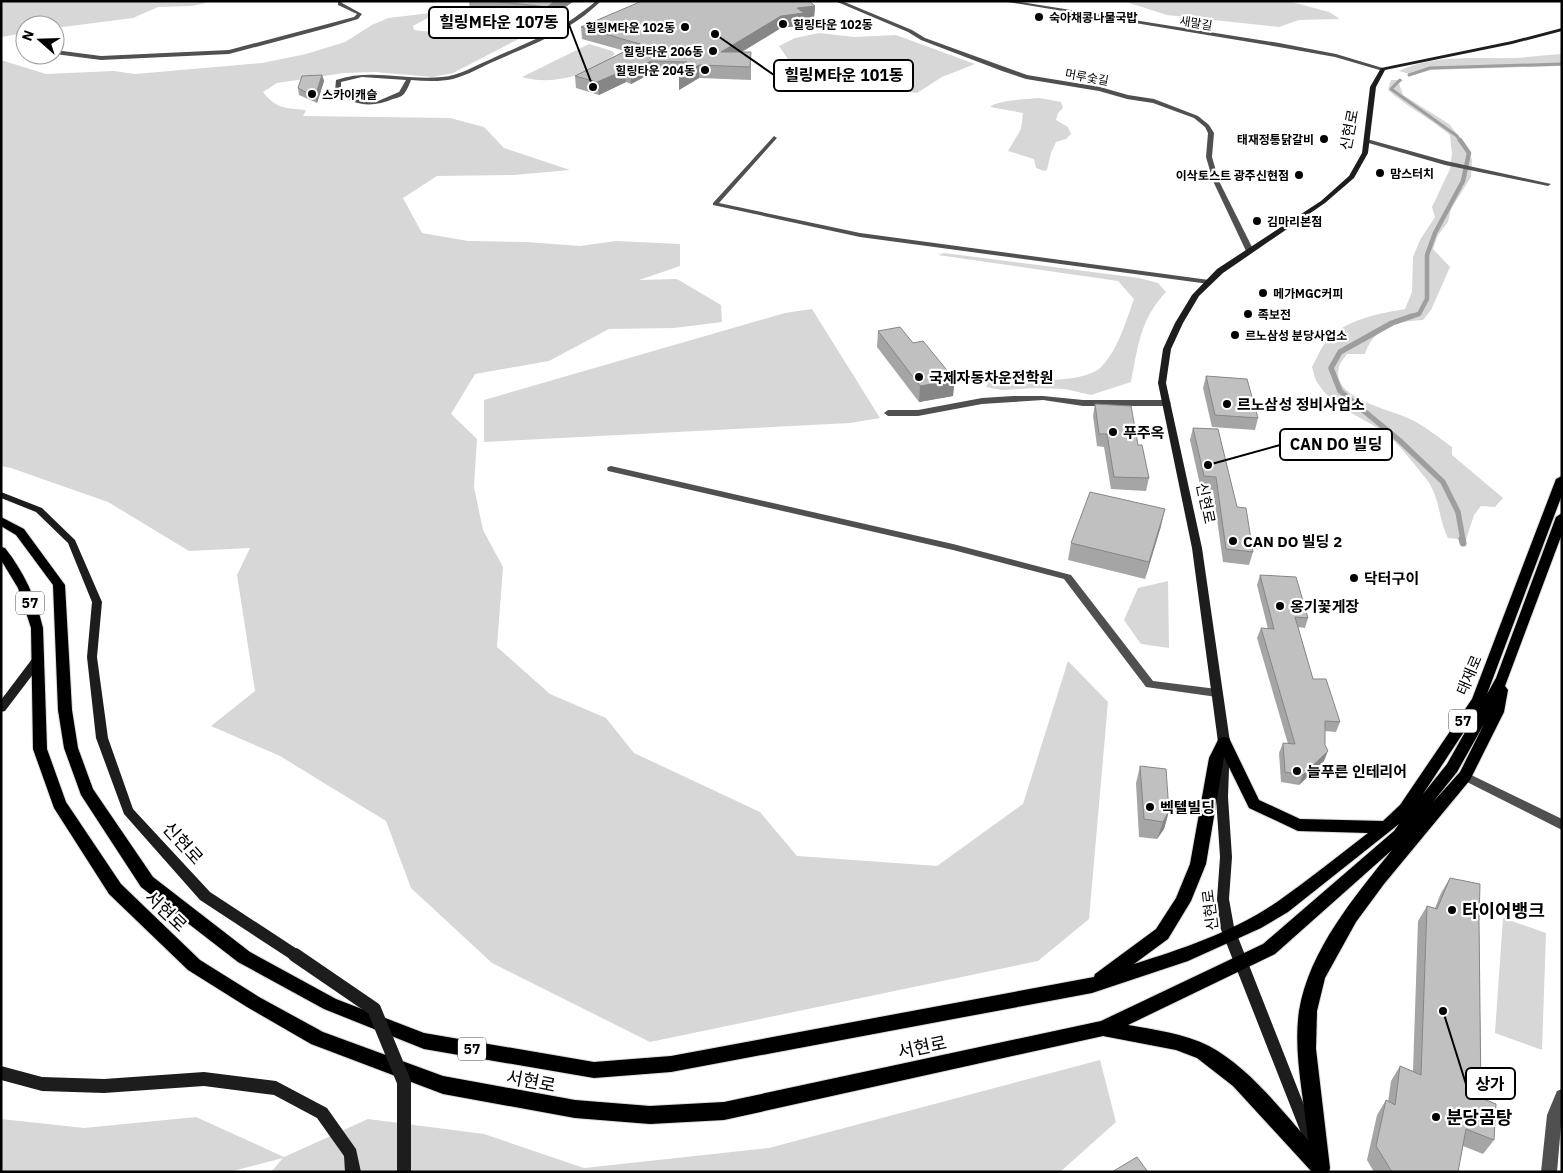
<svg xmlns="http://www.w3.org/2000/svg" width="1563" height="1173" font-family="'IBM Plex Sans','Noto Sans KR',sans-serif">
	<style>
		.green { fill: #d7d7d7 }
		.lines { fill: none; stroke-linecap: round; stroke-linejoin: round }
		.stream-far3 { stroke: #9e9e9e; stroke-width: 3 }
		.stream-far2 { stroke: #9e9e9e; stroke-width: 4.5 }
		.stream-far1 { stroke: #9e9e9e; stroke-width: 5.5 }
		.stream { stroke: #9e9e9e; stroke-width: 7 }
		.primary-casing { stroke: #dbdbdb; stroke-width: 2 }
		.minor { fill: #505050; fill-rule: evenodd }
		.tertiary { fill: #505050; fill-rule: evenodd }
		.secondary { fill: #1d1d1d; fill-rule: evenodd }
		.primary { fill: #000; fill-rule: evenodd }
		.secondary-bridge { stroke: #1d1d1d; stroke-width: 14 }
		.wall { fill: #a5a5a5 }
		.shaded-wall { fill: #868686 }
		.building { fill: #c0c0c0; stroke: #868686 }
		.poi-dot { fill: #000; stroke: #fff; stroke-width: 2 }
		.labels { text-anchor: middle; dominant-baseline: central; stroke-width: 4.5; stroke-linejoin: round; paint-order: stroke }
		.far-poi-label { font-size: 12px; font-weight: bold; fill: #000; stroke: #fff; text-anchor: start }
		.far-street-label { font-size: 12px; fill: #000; stroke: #fff }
		.shield { fill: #fff; stroke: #4c4c4c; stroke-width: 1 }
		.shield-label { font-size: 14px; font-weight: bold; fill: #000 }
		.street-label { font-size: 15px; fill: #000; stroke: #fff }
		.poi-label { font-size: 15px; font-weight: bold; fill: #000; stroke: #fff; text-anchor: start }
		.near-street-label { font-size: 18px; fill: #000; stroke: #fff }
		.near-poi-label { font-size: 18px; font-weight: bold; fill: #000; stroke: #fff; text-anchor: start }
		.leader { fill: none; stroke: #000; stroke-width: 2 }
		.callout-dot { fill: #000; stroke: #fff; stroke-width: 2 }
		.callout { fill: #fff; stroke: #000; stroke-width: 2 }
		.callout-label { font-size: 16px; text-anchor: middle; font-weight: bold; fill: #000 }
	</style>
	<rect width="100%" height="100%" fill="#fff"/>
	<g class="green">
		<path d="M1 1H215L192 6 158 7 133 18 55 28V25H25V33L1 37Z"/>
		<path d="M1123 1H1288L1329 12 1340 19 1299 20 1279 27 1167 15Z"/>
		<path d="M439 12 413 26 414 30C458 37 501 20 544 26L453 73 433 77 375 72 344 73 277 83 263 92C276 109 286 108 306 110L303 116 450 118 484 127 504 148 570 170 514 175 437 176 403 198 422 233 468 241 526 242 580 246 616 241 680 244V266L639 280 677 279 721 305 722 322 674 328 609 329 549 361 475 374 451 414 477 439 474 487 483 530 503 567 497 647 550 694 606 718 634 753 760 812 797 856 937 866 1023 804 1068 661 1108 702 1089 919 1038 961 650 1042 492 963 411 888 386 821 280 756 211 726 255 691 237 575 250 548 189 551 108 502 11 468 1 466V60L46 74 114 71 135 74 262 63 306 54 345 42 372 25 388 18Z"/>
		<path d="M819 33 854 37 896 35 975 64 942 77 917 93 816 81H793L790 62 779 46 795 38Z"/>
		<path d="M589 44 612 51 615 54C590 75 553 86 522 77Z"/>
		<path d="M1562 54V66L1431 70 1413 75 1399 71C1434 54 1477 59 1515 58 1531 57 1546 55 1562 54Z"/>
		<path d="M1391 80H1404L1399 83 1403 95 1449 124 1465 144 1472 160 1471 177 1451 209 1448 222 1438 235 1433 249 1450 267 1431 310 1423 320C1398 321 1373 328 1365 354H1347C1344 358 1340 363 1339 367 1330 399 1391 409 1410 419 1425 426 1438 437 1452 447V455L1503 498 1495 507 1481 506 1474 515 1466 540 1448 538C1437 516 1441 495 1423 475 1412 461 1395 439 1381 430 1359 416 1334 407 1319 385 1315 381 1314 373 1312 367 1316 360 1319 352 1323 346 1340 320 1377 314 1405 309L1412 292 1413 257 1420 240 1435 217 1432 207 1450 169 1452 154 1450 135C1430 118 1407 107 1388 90Z"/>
		<path d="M1040 98 1061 102 1063 108 1058 113 1056 120 1068 127 1071 134 1066 139 1056 142 1051 153 1047 170 1044 171 1036 168 1034 159 1008 151 1021 129 1023 113 990 107C998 100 1028 99 1040 98Z"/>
		<path d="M944 253 1139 278 1158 283 1166 292C1140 320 1138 346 1131 382L1091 395 1065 389 1035 388 1002 390 986 387 989 381C1014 380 1084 385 1101 367 1118 350 1126 321 1134 299L1118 281 938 255Z"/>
		<path d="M812 309 880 418 850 423 484 442V400L785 313Z"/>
		<path d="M1168 581 1169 648 1141 644 1124 620 1138 588Z"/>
		<path d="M1503 918 1546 933 1542 1050 1495 1033Z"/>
		<path d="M1100 1060 1116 1122 1060 1172H271L283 1158 229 1172H1V1119L84 1128 196 1117 284 1157 368 1119 484 1134 584 1168 769 1148Z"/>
	</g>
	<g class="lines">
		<g class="stream-far3">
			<path d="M1409 75 1430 68 1562 64"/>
			<path d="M1400 80 1391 89 1457 136 1460 141"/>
		</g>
		<path class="stream-far2" d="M1409 317 1419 314 1427 299V255L1435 233 1463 181 1469 153 1460 140"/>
		<path class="stream-far1" d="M1412 316 1392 323 1340 352 1331 368 1340 391 1399 440 1443 482 1458 512 1463 540"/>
		<path class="stream" d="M1462 539 1463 543"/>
		<g class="primary-casing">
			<path id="primary" d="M1562 476V495L1487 694 1496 678 1556 517 1562 513V534L1505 686 1508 690 1504 712 1470 780 1384 884 1356 922 1325 978 1317 1011 1316 1049 1330 1168 1329 1172H1312L1233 1086 1197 1058 1176 1050 1103 1036 724 1120 650 1124 575 1118 443 1094 311 1044 247 1007 188 970 109 894 54 808 33 749 31 628 18 588 1 560V547L5 548C24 572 36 598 43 628L47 749 66 802 121 884 200 960 259 997 323 1032 443 1076 575 1100 650 1106 724 1102 1101 1021 1263 944 1394 831 1399 824 1288 912 1261 928 1188 961 1092 993 671 1072 594 1078 424 1049 324 1009 238 962 141 887 81 795 64 748 58 710 53 585 16 535 1 526V517L24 529 65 585 72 710 78 748 93 789 153 877 250 952 336 999 424 1033 594 1062 671 1056 1094 977 1095 974 1156 929 1176 898 1190 864 1209 758 1219 738 1224 737 1229 738 1259 800 1300 819 1383 821 1400 805 1472 699 1556 479ZM1473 718 1447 764 1423 794ZM1484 724 1460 772 1433 802 1457 772ZM1224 757 1249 808 1298 831 1368 833C1338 856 1308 880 1277 902 1235 931 1183 949 1134 964L1168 939 1191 901 1206 864ZM1392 850C1355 896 1309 950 1299 1011 1293 1052 1304 1099 1308 1140 1279 1107 1248 1067 1209 1046 1183 1033 1155 1030 1128 1025L1275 954Z"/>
		</g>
		<g class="minor">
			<path d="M338 1H342V3L362 14 358 19 331 27 229 54 101 60 55 54V50L101 56 229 50 354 17 357 14 338 5Z"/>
			<path d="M596 1H601C571 31 533 44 495 61 481 67 468 75 453 79 439 82 425 81 411 80 409 85 407 90 404 94 401 97 397 98 393 99 373 108 352 106 335 91L336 80C372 68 406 81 442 77 459 76 474 66 489 60 530 41 560 32 596 1ZM362 77 406 80 399 92 378 101 359 100 341 90V82Z"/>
			<path d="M835 1H842L912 30 925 38 1027 75 1100 87 1128 95 1154 99 1198 116 1209 125 1214 133 1212 157 1219 181 1254 251 1250 253 1246 251 1213 181 1206 157 1208 133 1205 127 1194 118 1153 103 1127 99 1099 91 1026 79 1002 71 921 40 908 32Z"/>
			<path d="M17 45H25V49L17 47Z"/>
			<path d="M774 136 777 138 776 139 719 203 860 233 1209 280 1213 282 1209 284 860 237 713 205V203Z"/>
			<path d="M1367 139 1446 161 1551 184 1548 186 1445 165 1365 142V140Z"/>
			<path d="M1013 396H1043L1083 400H1167L1171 403 1167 406H1083L1043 400 1013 402 982 404 918 416H888L884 413 888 410H918L982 398Z"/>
			<path d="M611 466 953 544 1071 575 1153 681 1217 689 1221 690 1222 693 1221 696 1217 697 1146 687 1064 579 953 550 608 471 607 469 608 467Z"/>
			<path d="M1465 772 1562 819V830L1461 779 1459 776 1461 773Z"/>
		</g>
		<g class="tertiary">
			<path d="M1002 1H1015L1279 43 1336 54 1386 69 1383 71 1335 57 1279 47Z"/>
			<path d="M1562 1089V1114L1557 1172H1541L1547 1115 1557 1091Z"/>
		</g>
		<g class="secondary">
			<path d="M1562 28V31L1512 44 1385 70 1376 87 1368 153 1354 178 1325 203 1223 273 1199 296 1183 323 1171 349 1166 383 1202 548 1230 742 1228 797 1232 857 1229 899 1234 927 1319 1143 1317 1148 1312 1150 1307 1148 1305 1143 1220 927 1217 899 1220 857 1216 797 1218 742 1192 548 1158 383 1163 349 1175 323 1192 295 1217 269 1321 201 1349 176 1362 153 1370 87 1381 68 1512 41Z"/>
			<path d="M1 492 42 508 75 540 102 602 97 657 108 738 133 809 210 892 300 951 302 955 300 959 295 961 290 959 200 900 124 814 96 738 87 657 92 602 68 543 36 512 1 498Z"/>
			<path d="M36 658 40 659 41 662 40 665 5 711 1 712V700L32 659Z"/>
			<path d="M1 1066 42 1077 104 1079 204 1072 276 1081 327 1108 356 1149 361 1172H345L344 1156 317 1118 274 1095 204 1086 104 1093 42 1091 1 1080Z"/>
		</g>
		<use href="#primary" class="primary"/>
		<path class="secondary-bridge" d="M295 955 374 1009 404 1082V1172"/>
	</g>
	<g class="wall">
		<path d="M469 1H574L548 19 470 11Z"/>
		<path d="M815 6 814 18 804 19V25L781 28 742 52 751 64V80L699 78 679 90V77L680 74 652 73 631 84 626 82 599 95 576 88 575 76 625 51 582 39 581 27Z"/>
		<path d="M322 75 324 81 317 103 299 95 298 88Z"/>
		<path d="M878 331 913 343 953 396 919 402 877 347Z"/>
		<path d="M1206 376 1258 418 1255 430 1212 427 1203 388Z"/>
		<path d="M1095 404 1138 445 1149 478 1146 491 1111 489 1104 447 1097 446 1093 416Z"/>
		<path d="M1193 428 1237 507 1253 552 1249 565 1223 562 1213 490 1201 489 1190 440Z"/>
		<path d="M1161 526 1145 579 1068 560 1071 543Z"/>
		<path d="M1260 575 1308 618 1305 628 1298 627 1313 679 1340 722 1336 732 1325 731 1324 761 1299 785 1281 782 1279 753 1283 743 1288 744 1257 638 1261 628 1268 629 1257 585Z"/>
		<path d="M1140 766 1169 811 1164 829 1157 839 1139 837 1136 783Z"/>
		<path d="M1450 878 1479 921 1481 1098 1494 1140 1483 1154 1463 1146 1458 1172H1374L1367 1160 1377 1115 1386 1100 1388 1102 1391 1081 1400 1066 1413 1071 1418 921 1427 906 1435 908 1441 893Z"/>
	</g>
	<g class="shaded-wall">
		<path d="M555 1H574L548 19 547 7Z"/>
		<path d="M815 6 814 18 804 19V25L781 28 721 64V52L781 16 797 8Z"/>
		<path d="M651 61 652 73 631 84 630 71Z"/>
		<path d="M699 65V78L679 90V77Z"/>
		<path d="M625 70 626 82 599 95 597 82Z"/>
		<path d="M322 75 324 81 317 103 315 97Z"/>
		<path d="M955 380 953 396 919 402 920 386Z"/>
		<path d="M1165 509 1161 526 1145 579 1149 562Z"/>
		<path d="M1328 751 1324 761 1299 785 1303 775Z"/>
		<path d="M1169 811 1164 829 1157 839 1163 822Z"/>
	</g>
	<g class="building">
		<path d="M493 1H555L547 7Z"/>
		<path d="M642 1H809L815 6 797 8 804 13 781 16 721 52H751L750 67 699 65 679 77 687 62 651 61 630 71 625 70 597 82 575 76 640 44 581 27Z"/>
		<path d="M322 75 315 97 298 88 302 76Z"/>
		<path d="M900 327 913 343 923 341 955 380 920 386 878 331Z"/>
		<path d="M1206 376 1247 379 1258 418 1215 415Z"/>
		<path d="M1095 404 1131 406 1138 445H1142L1149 478 1114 477 1107 434H1099Z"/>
		<path d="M1193 428 1218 429 1237 507 1246 508 1253 552 1226 549 1216 477 1204 476Z"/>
		<path d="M1090 492 1165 509 1149 562 1071 543Z"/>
		<path d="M1260 575 1296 577 1308 618 1295 617 1313 679H1326L1340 722 1325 721V745L1328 751 1303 775 1285 772 1283 743 1295 744 1261 628 1274 629Z"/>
		<path d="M1140 766 1166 769 1169 811 1163 822 1144 819Z"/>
		<path d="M1450 878 1480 884 1479 921 1481 1098 1496 1104 1494 1140 1466 1129 1458 1172H1392L1376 1146 1386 1100 1395 1105 1400 1066 1421 1075 1427 906 1437 909Z"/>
		<path d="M1137 1157 1148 1172H1112Z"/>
	</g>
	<g class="poi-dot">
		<circle cx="1039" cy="17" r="5"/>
		<circle cx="783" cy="24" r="5"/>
		<circle cx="685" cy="27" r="5"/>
		<circle cx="713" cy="51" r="5"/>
		<circle cx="705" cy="70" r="5"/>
		<circle cx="312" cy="94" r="5"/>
		<circle cx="1324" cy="139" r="5"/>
		<circle cx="1380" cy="173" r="5"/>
		<circle cx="1299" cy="175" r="5"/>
		<circle cx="1257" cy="221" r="5"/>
		<circle cx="1263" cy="293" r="5"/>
		<circle cx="1248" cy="314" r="5"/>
		<circle cx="1235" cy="335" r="5"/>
		<circle cx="919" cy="377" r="5"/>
		<circle cx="1227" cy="404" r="5"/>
		<circle cx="1113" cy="432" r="5"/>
		<circle cx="1233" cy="541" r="5"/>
		<circle cx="1354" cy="578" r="5"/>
		<circle cx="1280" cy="606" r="5"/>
		<circle cx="1297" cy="771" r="5"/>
		<circle cx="1150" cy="807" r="5"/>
		<circle cx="1452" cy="910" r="5"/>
		<circle cx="1436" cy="1117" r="5"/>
	</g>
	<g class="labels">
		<g class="far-poi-label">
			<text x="1049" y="17">숙아채콩나물국밥</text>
			<text x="793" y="24">힐링타운 102동</text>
			<text x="675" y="27" text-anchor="end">힐링M타운 102동</text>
			<text x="703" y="51" text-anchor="end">힐링타운 206동</text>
			<text x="695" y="70" text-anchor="end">힐링타운 204동</text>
			<text x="322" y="94">스카이캐슬</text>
			<text x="1314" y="139" text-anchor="end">태재정통닭갈비</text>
			<text x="1390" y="173">맘스터치</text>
			<text x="1289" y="175" text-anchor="end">이삭토스트 광주신현점</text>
			<text x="1267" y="221">김마리본점</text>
			<text x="1273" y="293">메가MGC커피</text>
			<text x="1258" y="314">족보전</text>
			<text x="1245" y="335">르노삼성 분당사업소</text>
		</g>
		<g class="far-street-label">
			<text transform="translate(1196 23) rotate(9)">새말길</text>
			<text transform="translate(1087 77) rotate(10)">머루숯길</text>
		</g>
		<g class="shield">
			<rect x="16" y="591.5" width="28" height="23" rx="4"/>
			<rect x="1449" y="709.5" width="28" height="23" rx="4"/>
			<rect x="458" y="1037.5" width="28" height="23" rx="4"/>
		</g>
		<g class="shield-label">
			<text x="30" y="603">57</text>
			<text x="1463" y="721">57</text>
			<text x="472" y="1049">57</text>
		</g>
		<g class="street-label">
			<text transform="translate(1349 130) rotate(-79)">신현로</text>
			<text transform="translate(1206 503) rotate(78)">신현로</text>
			<text transform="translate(1469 675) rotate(-67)">태재로</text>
			<text transform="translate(1210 910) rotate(-97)">신현로</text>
		</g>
		<g class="poi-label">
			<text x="929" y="377">국제자동차운전학원</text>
			<text x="1237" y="404">르노삼성 정비사업소</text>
			<text x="1123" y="432">푸주옥</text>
			<text x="1243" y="541">CAN DO 빌딩 2</text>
			<text x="1364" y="578">닥터구이</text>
			<text x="1290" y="606">옹기꽃게장</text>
			<text x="1307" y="771">늘푸른 인테리어</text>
			<text x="1160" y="807">벡텔빌딩</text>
		</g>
		<g class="near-street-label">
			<text transform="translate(183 843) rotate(48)">신현로</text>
			<text transform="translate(166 911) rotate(44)">서현로</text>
			<text transform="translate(922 1047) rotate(-12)">서현로</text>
			<text transform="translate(531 1081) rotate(11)">서현로</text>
		</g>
		<g class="near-poi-label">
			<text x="1462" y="910">타이어뱅크</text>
			<text x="1446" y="1117">분당곰탕</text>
		</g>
	</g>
	<path class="leader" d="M593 87L568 22M715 34L774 75M1208 465L1280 445M1443 1011L1466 1084"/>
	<g class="callout-dot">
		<circle cx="593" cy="87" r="5"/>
		<circle cx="715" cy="34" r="5"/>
		<circle cx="1208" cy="465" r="5"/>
		<circle cx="1443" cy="1011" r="5"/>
	</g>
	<g class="callout">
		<rect x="429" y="7" width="139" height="31" rx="5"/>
		<rect x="774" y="60" width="139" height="31" rx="5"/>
		<rect x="1280" y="429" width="112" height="31" rx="5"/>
		<rect x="1466" y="1068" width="49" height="31" rx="5"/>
	</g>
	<g class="callout-label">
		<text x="499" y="28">힐링M타운 107동</text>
		<text x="844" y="81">힐링M타운 101동</text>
		<text x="1336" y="450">CAN DO 빌딩</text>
		<text x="1490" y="1090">상가</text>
	</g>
	<rect width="1563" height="1173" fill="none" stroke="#000000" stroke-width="5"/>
	<g transform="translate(40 40) rotate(290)"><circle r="24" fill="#ffffff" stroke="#999999"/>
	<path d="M0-4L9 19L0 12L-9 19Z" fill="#000000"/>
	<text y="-8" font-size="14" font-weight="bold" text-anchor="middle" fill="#000000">N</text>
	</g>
</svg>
